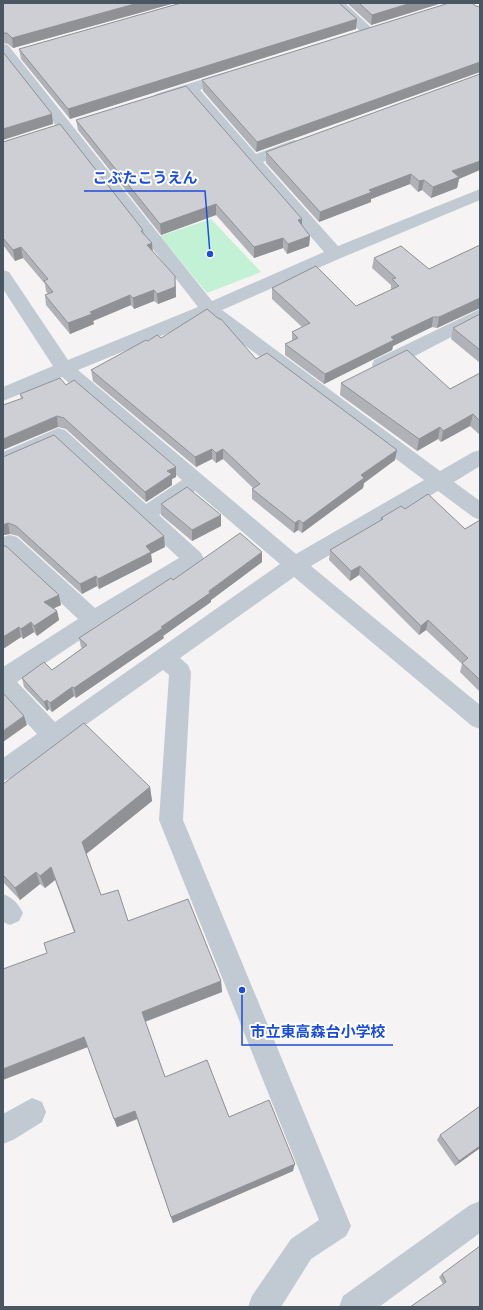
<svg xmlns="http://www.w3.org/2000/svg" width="483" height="1310" font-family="Arial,'Noto Sans JP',sans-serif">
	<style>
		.green { fill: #c3f1d5 }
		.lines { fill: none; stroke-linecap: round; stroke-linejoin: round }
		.minor { fill: #c1cad2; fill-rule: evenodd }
		.wall { fill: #b0b2b7 }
		.shaded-wall { fill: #909195 }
		.building { fill: #cdcfd5; stroke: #909195 }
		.leader { fill: none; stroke: #1d4ed8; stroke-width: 1.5 }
		.callout-dot { fill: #1d4ed8; stroke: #fff; stroke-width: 1.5 }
		.callout-label { font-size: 15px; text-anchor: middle; font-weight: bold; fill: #1d4ed8; stroke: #fff; stroke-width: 4; stroke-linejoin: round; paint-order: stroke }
	</style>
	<rect width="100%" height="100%" fill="#f5f3f3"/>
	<path class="green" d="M211 219 261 272 207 293 160 236Z"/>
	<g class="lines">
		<g class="minor">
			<path d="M330 3H345L376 32 374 35 369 36 364 35Z"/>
			<path d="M3 44 8 45 212 301 324 252 187 94 161 102 156 100 153 97 156 94 226 72 231 71 236 72 238 75 236 78 200 90 256 154 288 142 294 140 300 142 302 145 300 148 263 162 338 246 480 189V200L341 258 222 310 440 471 473 452 480 450V466L454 482 480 501V520L473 517 438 491 311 566 480 705V729L472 726 294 577 180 658 188 665 191 672 183 820 351 1226 346 1236 311 1259 281 1307H248L252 1296 291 1239 319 1220 159 820 169 675 163 670 11 778 3 781V758L37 734 3 697V667L78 619 9 554 3 556V537L10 535 17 537 95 608 179 558 56 444 3 467V452L58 428 65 430 146 504 182 480 62 377 3 401V387L53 366 3 289V270L9 272 68 360 198 307 3 58ZM207 317 424 480 296 554 78 370ZM195 491 280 564 55 722 17 682 101 626 201 565 204 559 201 553 159 515Z"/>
			<path d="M480 309V322L388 370 381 371 374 370 372 365 374 360Z"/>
			<path d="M3 894C13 898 18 903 23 913L19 921 10 925 3 922Z"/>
			<path d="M32 1098 42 1102 46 1112 42 1122 13 1140 3 1144V1114Z"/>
			<path d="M480 1201V1233L379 1307H339L343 1296 470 1205Z"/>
		</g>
	</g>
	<g class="wall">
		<path d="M3 3H175L13 48 8 44 3 43Z"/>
		<path d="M347 3H442L371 25Z"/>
		<path d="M476 6 480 7V72L256 152 203 91 202 80Z"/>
		<path d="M356 29 70 119 21 59 19 49Z"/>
		<path d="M76 120 302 226 310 236 309 246 287 254 283 248 254 258 216 215 161 235 78 130Z"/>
		<path d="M3 142 143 230 144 233 152 252 176 286V297L158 304 154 301 134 309 131 305 93 321 94 324 70 334 46 305 45 295 48 294 46 291 45 284 23 258 15 261 3 245Z"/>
		<path d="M266 152 459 179 457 188 431 198 422 190 418 192 410 184 371 199V202L319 222 266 163Z"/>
		<path d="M480 245V308L437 328 432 327 393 346 392 350 324 384 285 355V344L292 341V332L302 327 272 299V288L356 306 391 290V285L372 268 374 258 429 269Z"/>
		<path d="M480 314V363L451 339 453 328Z"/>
		<path d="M161 338 256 359 395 460 364 483 363 488 302 533 298 530 294 533 252 499V489L253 488 223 459 216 463 212 459 196 467 93 381 91 370 148 341Z"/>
		<path d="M480 373V435L470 426 441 442 438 439 417 451 340 395 341 383 450 389Z"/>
		<path d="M66 385 176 477 172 479V485L146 502 66 429 58 427 21 399 20 394Z"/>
		<path d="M3 457 165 547 151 554 152 562 99 589 97 586 82 594 18 536 10 534 3 535Z"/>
		<path d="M161 504 221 526 192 541 161 515Z"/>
		<path d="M405 509 465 529 480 520V692L460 672 462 664 426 630 419 635 359 575 350 581 329 560 330 550 380 521 381 518Z"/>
		<path d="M3 546 61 605 54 608 57 611 59 620 37 636 34 632 23 639 21 637 3 649Z"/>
		<path d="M262 552V562L211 600V602L163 636 164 638 76 698 74 696 52 712 49 709 47 711 24 687 22 678 52 670 82 648 81 647 79 638 173 580Z"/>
		<path d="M3 784 150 787 152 801 86 854 101 895 128 921 221 981 222 992 145 1022 165 1077 229 1117 293 1171 173 1223 137 1119 117 1127 88 1047 47 953 74 932 55 880 45 888 40 884 20 900 3 882Z"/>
		<path d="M480 1106V1148L455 1166 437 1140 440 1135Z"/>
		<path d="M442 1274 480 1307 443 1284 439 1277Z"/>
	</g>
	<g class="shaded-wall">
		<path d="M138 3H175L13 48 12 38Z"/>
		<path d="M411 3H442L371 25 372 15Z"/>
		<path d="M357 19 356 29 70 119 68 109Z"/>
		<path d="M480 62V72L256 152 257 142Z"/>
		<path d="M52 114 53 124 3 140V129Z"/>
		<path d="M480 161V170L459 179 457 188 431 198 433 187 452 171Z"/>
		<path d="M411 174 410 184 371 199V202L319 222 320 212 369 190Z"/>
		<path d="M424 180 422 190 418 192 419 181Z"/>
		<path d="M216 204V215L161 235 160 224Z"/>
		<path d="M302 219V229L298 220Z"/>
		<path d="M310 236 309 246 287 254 288 244Z"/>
		<path d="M283 238V248L254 258V247Z"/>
		<path d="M152 243 153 254 147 245Z"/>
		<path d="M21 247 23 258 15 261 13 250Z"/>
		<path d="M175 276 176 297 158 304 157 294Z"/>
		<path d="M154 290V301L134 309 133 298Z"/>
		<path d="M130 295 131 305 93 321 94 324 70 334 68 323 90 312Z"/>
		<path d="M480 298V308L437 328 439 317Z"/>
		<path d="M433 317 432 327 393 346 392 350 324 384 325 374 391 337Z"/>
		<path d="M473 414 470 426 441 442 443 431Z"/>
		<path d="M57 416 58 427 3 450V439Z"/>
		<path d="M440 427 438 439 417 451 419 439Z"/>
		<path d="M212 449V459L196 467 195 457Z"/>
		<path d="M223 449V459L216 463V453Z"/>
		<path d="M397 450 395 460 364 483 363 488 302 533 303 523 361 475Z"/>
		<path d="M176 467V477L172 479V485L146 502 145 492 167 471Z"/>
		<path d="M221 515V526L192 541V530Z"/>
		<path d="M299 520 298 530 294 533 295 523Z"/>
		<path d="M8 523 10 534 3 535V525Z"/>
		<path d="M164 536 165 547 151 554 152 562 99 589 98 579 146 546Z"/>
		<path d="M262 552V562L211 600V602L163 636 164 638 76 698 74 688 161 627Z"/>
		<path d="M360 566 359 575 350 581 351 571Z"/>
		<path d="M96 576 97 586 82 594 80 584Z"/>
		<path d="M59 595 61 605 46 612 44 602Z"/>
		<path d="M57 611 59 620 37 636 34 626Z"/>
		<path d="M428 620 426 630 419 635 421 626Z"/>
		<path d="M31 622 34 632 23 639 21 629Z"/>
		<path d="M19 627 21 637 3 649V637Z"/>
		<path d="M72 687 74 696 52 712 50 703Z"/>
		<path d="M47 700 49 709 47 711 44 702Z"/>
		<path d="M24 716 27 725 3 742V731Z"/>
		<path d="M150 787 152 801 85 855 82 842Z"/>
		<path d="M51 867 55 880 45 888 40 876Z"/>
		<path d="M36 872 40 884 20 900 15 888Z"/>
		<path d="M221 981 222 992 144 1022 142 1012Z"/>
		<path d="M84 1037 88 1047 3 1080V1069Z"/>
		<path d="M135 1111 137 1119 117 1127 114 1119Z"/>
		<path d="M480 1146V1148L455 1166 459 1161Z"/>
		<path d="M295 1164 293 1171 173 1223 171 1217Z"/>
	</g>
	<g class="building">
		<path d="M3 3H138L12 38 7 33H3Z"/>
		<path d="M181 3H339L357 19 68 109 19 49Z"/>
		<path d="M359 3H411L372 15Z"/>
		<path d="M449 3H472L476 6 480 7V62L257 142 202 80Z"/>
		<path d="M3 52 52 114 3 129Z"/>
		<path d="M480 74V161L452 171 459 177 433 187 424 180 419 181 411 174 369 190 372 192 320 212 266 152Z"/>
		<path d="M186 86 302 219 298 220 310 236 288 244 283 238 254 247 216 204 160 224 76 120Z"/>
		<path d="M60 124 143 230 141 231 152 243 147 245 175 276V287L157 294 154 290 133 298 130 295 90 312 92 314 68 323 45 295 53 292 44 281 48 279 21 247 13 250 3 238V142Z"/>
		<path d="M480 245V298L439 317H433L391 337 394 340 325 374 285 344 298 338 292 332 310 323 272 288 316 266 356 306 399 286 392 279 396 278 374 258 401 246 429 269Z"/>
		<path d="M207 309 219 319H221L256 359 267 353 397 450 361 475 364 478 303 523 299 520 295 523 252 489 260 484 223 449 216 453 212 449 195 457 91 370 146 340 148 341 157 335 161 338Z"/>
		<path d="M480 314V350L453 328Z"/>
		<path d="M407 350 450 389 480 373V421L473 414 443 431 440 427 419 439 341 383Z"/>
		<path d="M60 378 66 385 74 380 176 467 167 471 172 474 145 492 64 418 57 416 3 439V405L23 398 20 394Z"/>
		<path d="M54 435 164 536 146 546 151 552 98 579 96 576 80 584 16 526 8 523 3 525V457Z"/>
		<path d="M187 487 221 515 192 530 161 504Z"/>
		<path d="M428 494 465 529 480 520V680L462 663 468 658 428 620 421 626 360 566 351 571 330 550 383 519 381 518 401 506 405 509Z"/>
		<path d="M240 533 262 552 209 591 210 593 161 627 163 628 74 688 72 687 50 703 47 700 44 702 22 678 44 662 52 670 87 645 79 638 171 578 173 580Z"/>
		<path d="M3 546H6L59 595 44 602 57 611 34 626 31 622 21 629 19 627 3 637Z"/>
		<path d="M3 693 24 716 3 731Z"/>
		<path d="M84 723 150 787 82 842 101 895 118 890 128 921 188 899 221 981 142 1012 165 1077 207 1060 229 1117 269 1100 295 1164 171 1217 135 1111 114 1119 84 1037 3 1069V969L47 953 44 943 75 932 51 867 40 876 36 872 15 888 3 875V784Z"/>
		<path d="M480 1106V1146L459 1161 440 1135Z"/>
		<path d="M480 1246V1307H410L446 1282 442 1274Z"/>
	</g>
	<path class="leader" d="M210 254L205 191H84M242 990L242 1045H393"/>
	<g class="callout-dot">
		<circle cx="210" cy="254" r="4"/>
		<circle cx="242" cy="990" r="4"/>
	</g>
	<g class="callout-label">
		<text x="145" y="183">こぶたこうえん</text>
		<text x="318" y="1037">市立東高森台小学校</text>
	</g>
	<rect width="483" height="1310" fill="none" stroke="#4a5661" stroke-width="8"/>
</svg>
